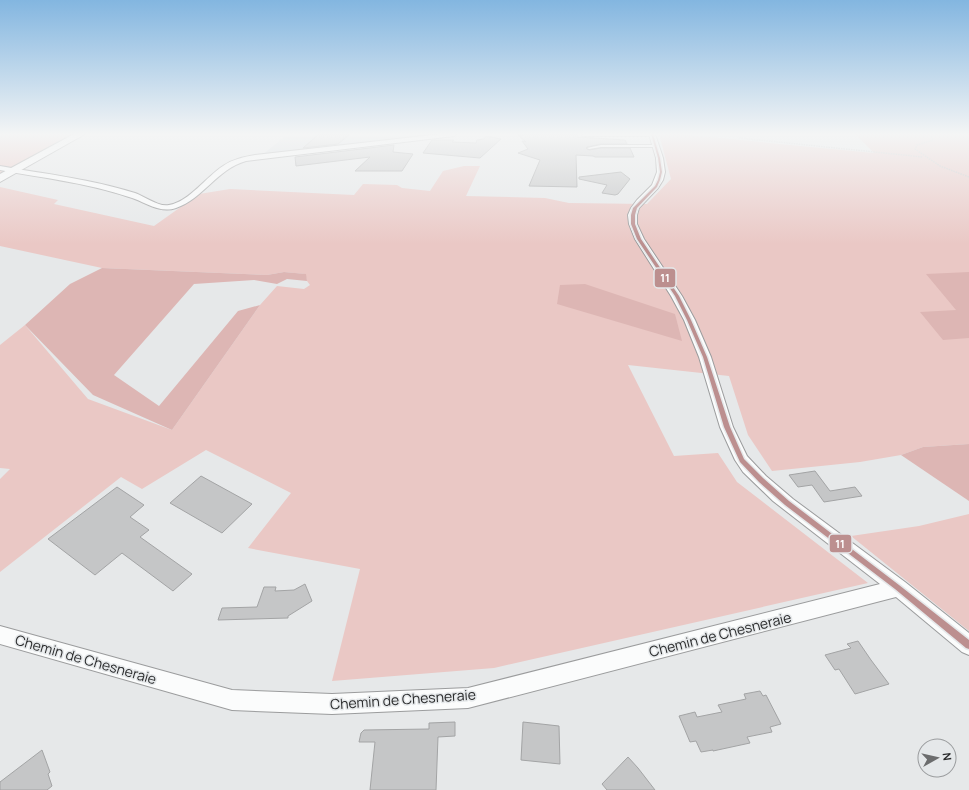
<svg xmlns="http://www.w3.org/2000/svg" width="969" height="790" font-family="Manrope,sans-serif">
	<style>
		.built { fill: #d2d9dd }
		.green { fill: #eac8c5 }
		.forest { fill: #ddb6b4 }
		.building { fill: #c5c6c7; stroke: #a3a4a5 }
		.lines { fill: none; stroke-linecap: round; stroke-linejoin: round }
		.lane-casing { stroke: #9b9c9d; stroke-width: 2 }
		.street-casing { stroke: #9b9c9d; stroke-width: 2 }
		.secondary-casing { stroke: #9b9c9d; stroke-width: 2 }
		.path { stroke: #c7c7c7; stroke-width: 1.5; stroke-dasharray: 1.5 1; stroke-linecap: butt }
		.lane { fill: #fbfcfc; fill-rule: evenodd }
		.street { fill: #fbfcfc; fill-rule: evenodd }
		.secondary { fill: #fbfcfc; fill-rule: evenodd }
		.bus-1-casing { stroke: #e5e8ea; stroke-width: 3 }
		.bus-1 { fill: #bc8f8f; fill-rule: evenodd }
		.labels { text-anchor: middle; dominant-baseline: central; stroke-width: 3; stroke-linejoin: round; paint-order: stroke }
		.near-street-label { font-size: 14px; fill: #2a2b2c; stroke: #e5e8ea }
		.line-badge { stroke: #e5e8ea; stroke-width: 1.5 }
		.badge-label { font-size: 11px; text-anchor: middle; font-weight: bold; fill: #fff }
	</style>
	<rect width="100%" height="100%" fill="#e6e8e9"/>
	<path class="built" d="M288 134H448L262 155Z"/>
	<g class="green">
		<path d="M0 134H73L0 174Z"/>
		<path d="M659 134H678L874 153 855 134H969V444L923 447 901 455 860 462 772 471 748 435 729 376 628 365 674 456 718 453 737 482 868 583 494 668 332 681 360 569 248 548 291 493 206 450 142 489 121 477 0 572V479L10 469 0 468V345L25 325 88 399 172 430 260 305 277 286 304 289 310 285 307 281 305 274 284 272 267 275 102 268 0 246V187L58 200 54 204 154 226 199 194 230 189 354 195 363 184 397 185 402 188 430 191 443 171 464 166H480L466 196 545 198 569 203 647 204 671 179Z"/>
		<path d="M969 514V631L851 536 919 526Z"/>
	</g>
	<g class="forest">
		<path d="M102 268 267 275 284 272 306 274 307 281 287 279 277 284 254 280 194 284 114 375 159 406 238 311 260 305 172 430 93 395 25 325 70 284Z"/>
		<path d="M969 272V338L943 340 920 312 956 310 926 274Z"/>
		<path d="M585 284 675 314 682 341 557 304 560 285Z"/>
		<path d="M969 444V501L901 455 923 447Z"/>
	</g>
	<g class="building">
		<path d="M319 134H350L338 144 303 148Z"/>
		<path d="M530 134H577L578 137 625 140 627 144H601L587 147 586 148 589 150 601 148H630L634 157H595L593 156 576 155 577 187 529 186 540 160 518 153 528 149 522 141 526 142 518 135Z"/>
		<path d="M486 136 501 139 480 158 423 153 432 140H454L452 142 476 143 477 140 484 139Z"/>
		<path d="M394 145 393 152 413 154 402 171H355L370 157 296 166 295 157Z"/>
		<path d="M621 172 630 179 618 194 615 195 602 193 607 185 579 179V177Z"/>
		<path d="M815 471 830 491 855 487 862 496 824 502 812 485 798 487 789 475Z"/>
		<path d="M201 476 252 504 222 533 170 503Z"/>
		<path d="M117 487 144 505 130 517 149 530 140 537 192 574 173 591 122 553 95 575 48 539Z"/>
		<path d="M305 584 312 601 288 616V618L218 620 222 608 257 607 264 587H276L275 591 294 590Z"/>
		<path d="M858 641 871 660 889 684 855 694 839 669 835 670 825 655 851 648 847 644Z"/>
		<path d="M760 691 763 696 766 695 781 724 770 727 772 732 747 737 750 743 713 751V750L701 752 696 741 690 742 679 716 695 712 697 717 722 712 718 705 746 699 744 694Z"/>
		<path d="M455 722V736L438 737 436 790H370L375 742H359L361 733 364 730 429 729V723Z"/>
		<path d="M523 722 559 726 560 764 521 760Z"/>
		<path d="M42 750 50 772 48 774 52 786 47 790H0V782Z"/>
		<path d="M628 757 638 768 655 790H607L602 784Z"/>
	</g>
	<g class="lines">
		<g class="lane-casing">
			<g id="lane">
				<path d="M583 134H652L654 135 652 136H582Z"/>
				<path d="M601 145H655L657 146 655 147H601L589 149 587 148Z"/>
			</g>
		</g>
		<g class="street-casing">
			<g id="street">
				<path d="M441 134H457L454 136 246 161C217 169 203 199 176 208 159 214 144 201 129 197 88 183 43 178 0 170V166C45 174 91 179 135 193 146 197 158 207 169 205 189 202 207 176 223 166 233 159 244 157 255 155Z"/>
				<path d="M649 134H655L663 158 665 172 663 180 658 188 639 208 637 215V224L644 239 682 296 695 320 711 357 733 427 747 456 766 476 793 499 905 582 969 633V655L962 652 896 597 468 708 332 714 232 710 0 644V626L232 690 332 694 468 688 880 584 773 501 743 472 735 460 720 427 699 357 684 320 671 296 635 239 629 224 628 215 631 208 637 200 652 185 657 172 656 158Z"/>
			</g>
		</g>
		<g class="secondary-casing">
			<path id="secondary" d="M74 134H85L0 182V174Z"/>
		</g>
		<g class="path">
			<path d="M930 134 933 140 917 145 915 149 940 166 969 177"/>
			<path d="M739 138 923 157"/>
		</g>
		<use href="#lane" class="lane"/>
		<use href="#street" class="street"/>
		<use href="#secondary" class="secondary"/>
		<g class="bus-1-casing">
			<path id="bus-1" d="M651 134H653L660 158 662 172 660 180 657 187 637 208 635 215V224L641 239 679 296 691 320 707 357 730 427 744 459 763 478 789 501 899 585 969 640V649L966 648 895 589 785 505 759 482 740 462 724 427 703 357 687 320 675 296 637 239 631 224V215L633 208 655 186 658 180 660 172 658 158Z"/>
		</g>
		<use href="#bus-1" class="bus-1"/>
	</g>
	<linearGradient id="sky" x2="0" y2="1"><stop stop-color="#83b6e0"/><stop offset="0.55" stop-color="#f4f5f5"/><stop offset="1" stop-color="#f4f5f5" stop-opacity="0"/></linearGradient>
	<rect width="969" height="244" fill="url(#sky)"/>
	<g class="labels">
		<g class="near-street-label">
			<text transform="translate(720 634) rotate(-14)">Chemin de Chesneraie</text>
			<text transform="translate(86 659) rotate(16)">Chemin de Chesneraie</text>
			<text transform="translate(403 699) rotate(-4)">Chemin de Chesneraie</text>
		</g>
	</g>
	<g class="line-badge">
		<rect x="654" y="268" width="22" height="20" rx="4" fill="#bc8f8f"/>
		<rect x="829" y="534" width="23" height="19" rx="4" fill="#bc8f8f"/>
	</g>
	<g class="badge-label">
		<text x="665" y="282">11</text>
		<text x="840" y="548">11</text>
	</g>
	<g transform="translate(937 758) rotate(82)"><circle r="19" fill="#e5e8ea" stroke="#9a9c9e"/>
	<path d="M0-3L7 15L0 10L-7 15Z" fill="#6c6d6e"/>
	<text y="-6" font-size="11" font-weight="bold" text-anchor="middle" fill="#2a2b2c">N</text>
	</g>
</svg>
